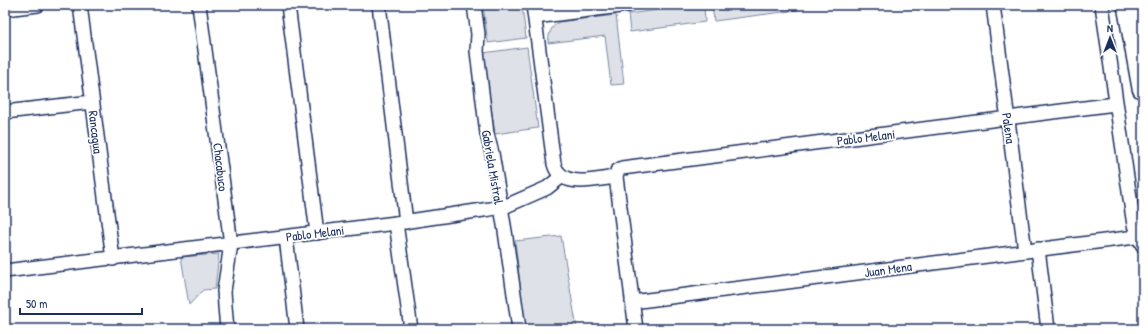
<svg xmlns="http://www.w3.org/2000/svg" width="1148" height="334" font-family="'Patrick Hand',sans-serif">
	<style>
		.green { fill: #dee1e7; stroke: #7c88a2 }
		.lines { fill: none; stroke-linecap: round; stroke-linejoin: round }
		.minor-casing { stroke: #1b2f5e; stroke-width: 16 }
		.primary-casing { stroke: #1b2f5e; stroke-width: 24 }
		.minor { stroke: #fff; stroke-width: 13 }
		.primary { stroke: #fff; stroke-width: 21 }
		.labels { text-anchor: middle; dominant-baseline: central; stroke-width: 3.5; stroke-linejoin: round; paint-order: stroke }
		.street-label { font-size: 13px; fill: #1b2f5e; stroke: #fff }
	</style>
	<rect width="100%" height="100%" fill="#fff"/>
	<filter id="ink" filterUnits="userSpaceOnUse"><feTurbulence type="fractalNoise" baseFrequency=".025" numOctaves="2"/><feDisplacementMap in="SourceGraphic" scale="8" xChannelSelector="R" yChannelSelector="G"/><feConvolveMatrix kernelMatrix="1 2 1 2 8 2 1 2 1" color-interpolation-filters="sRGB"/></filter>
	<g filter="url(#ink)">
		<g class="green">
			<path d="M483 5H522L526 38 488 43Z"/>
			<path d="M695 5H704L705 22 630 32 628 14Z"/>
			<path d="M712 5H797L798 10 714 21Z"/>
			<path d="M616 15 624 84 611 85 605 36 548 43C549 33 550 28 559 22Z"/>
			<path d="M527 47 538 128 495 134 483 53Z"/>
			<path d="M561 236 577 329H525L515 241Z"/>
			<path d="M219 254 215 289 203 290 189 305 181 257Z"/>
		</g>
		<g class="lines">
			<g class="minor-casing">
				<g id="minor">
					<path d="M80 5 113 259"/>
					<path d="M199 5 231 244 224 291 225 306 227 329"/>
					<path d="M288 5 317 233"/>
					<path d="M379 5 406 222"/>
					<path d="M474 5 478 34 477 51 487 134 492 153 505 231 519 329"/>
					<path d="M533 5 554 164C561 190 596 179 616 177"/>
					<path d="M993 5 1025 251"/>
					<path d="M1102 5 1132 212 1134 225 1143 246"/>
					<path d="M5 9 38 5"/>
					<path d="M535 17 628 5"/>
					<path d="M5 112 92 102"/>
					<path d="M396 223 411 329"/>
					<path d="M286 237 297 329"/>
					<path d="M1038 249 1048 329"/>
					<path d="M5 271 396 223 490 209 506 206 547 188 561 177"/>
					<path d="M632 302 1143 236"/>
					<path d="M636 329 616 177 617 171 622 168 1115 104"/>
				</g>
			</g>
			<g class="primary-casing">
				<path id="primary" d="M1128 5 1143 88"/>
			</g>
			<use href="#minor" class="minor"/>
			<use href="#primary" class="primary"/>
		</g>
	</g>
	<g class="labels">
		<g class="street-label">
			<text transform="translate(1009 128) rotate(82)">Palena</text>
			<text transform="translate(96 132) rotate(83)">Rancagua</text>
			<text transform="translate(866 137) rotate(-7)">Pablo Melani</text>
			<text transform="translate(221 167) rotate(83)">Chacabuco</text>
			<text transform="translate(493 167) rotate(80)">Gabriela Mistral</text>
			<text transform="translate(315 233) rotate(-7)">Pablo Melani</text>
			<text transform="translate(888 269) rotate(-8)">Juan Mena</text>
		</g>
	</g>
	<rect width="1148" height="334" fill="none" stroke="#fff" stroke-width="20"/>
	<rect x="10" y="10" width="1128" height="314" fill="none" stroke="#1b2f5e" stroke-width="1.5" filter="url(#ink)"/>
	<g transform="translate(1110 38)" stroke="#ffffff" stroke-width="3" paint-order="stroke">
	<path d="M0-3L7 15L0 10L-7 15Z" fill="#1b2f5e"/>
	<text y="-6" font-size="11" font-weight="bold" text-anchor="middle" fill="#1b2f5e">N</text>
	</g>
	<path d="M20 308v6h122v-6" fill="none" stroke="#1b2f5e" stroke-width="2"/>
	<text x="26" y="308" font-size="12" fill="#1b2f5e" stroke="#ffffff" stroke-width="3" paint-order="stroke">50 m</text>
</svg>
